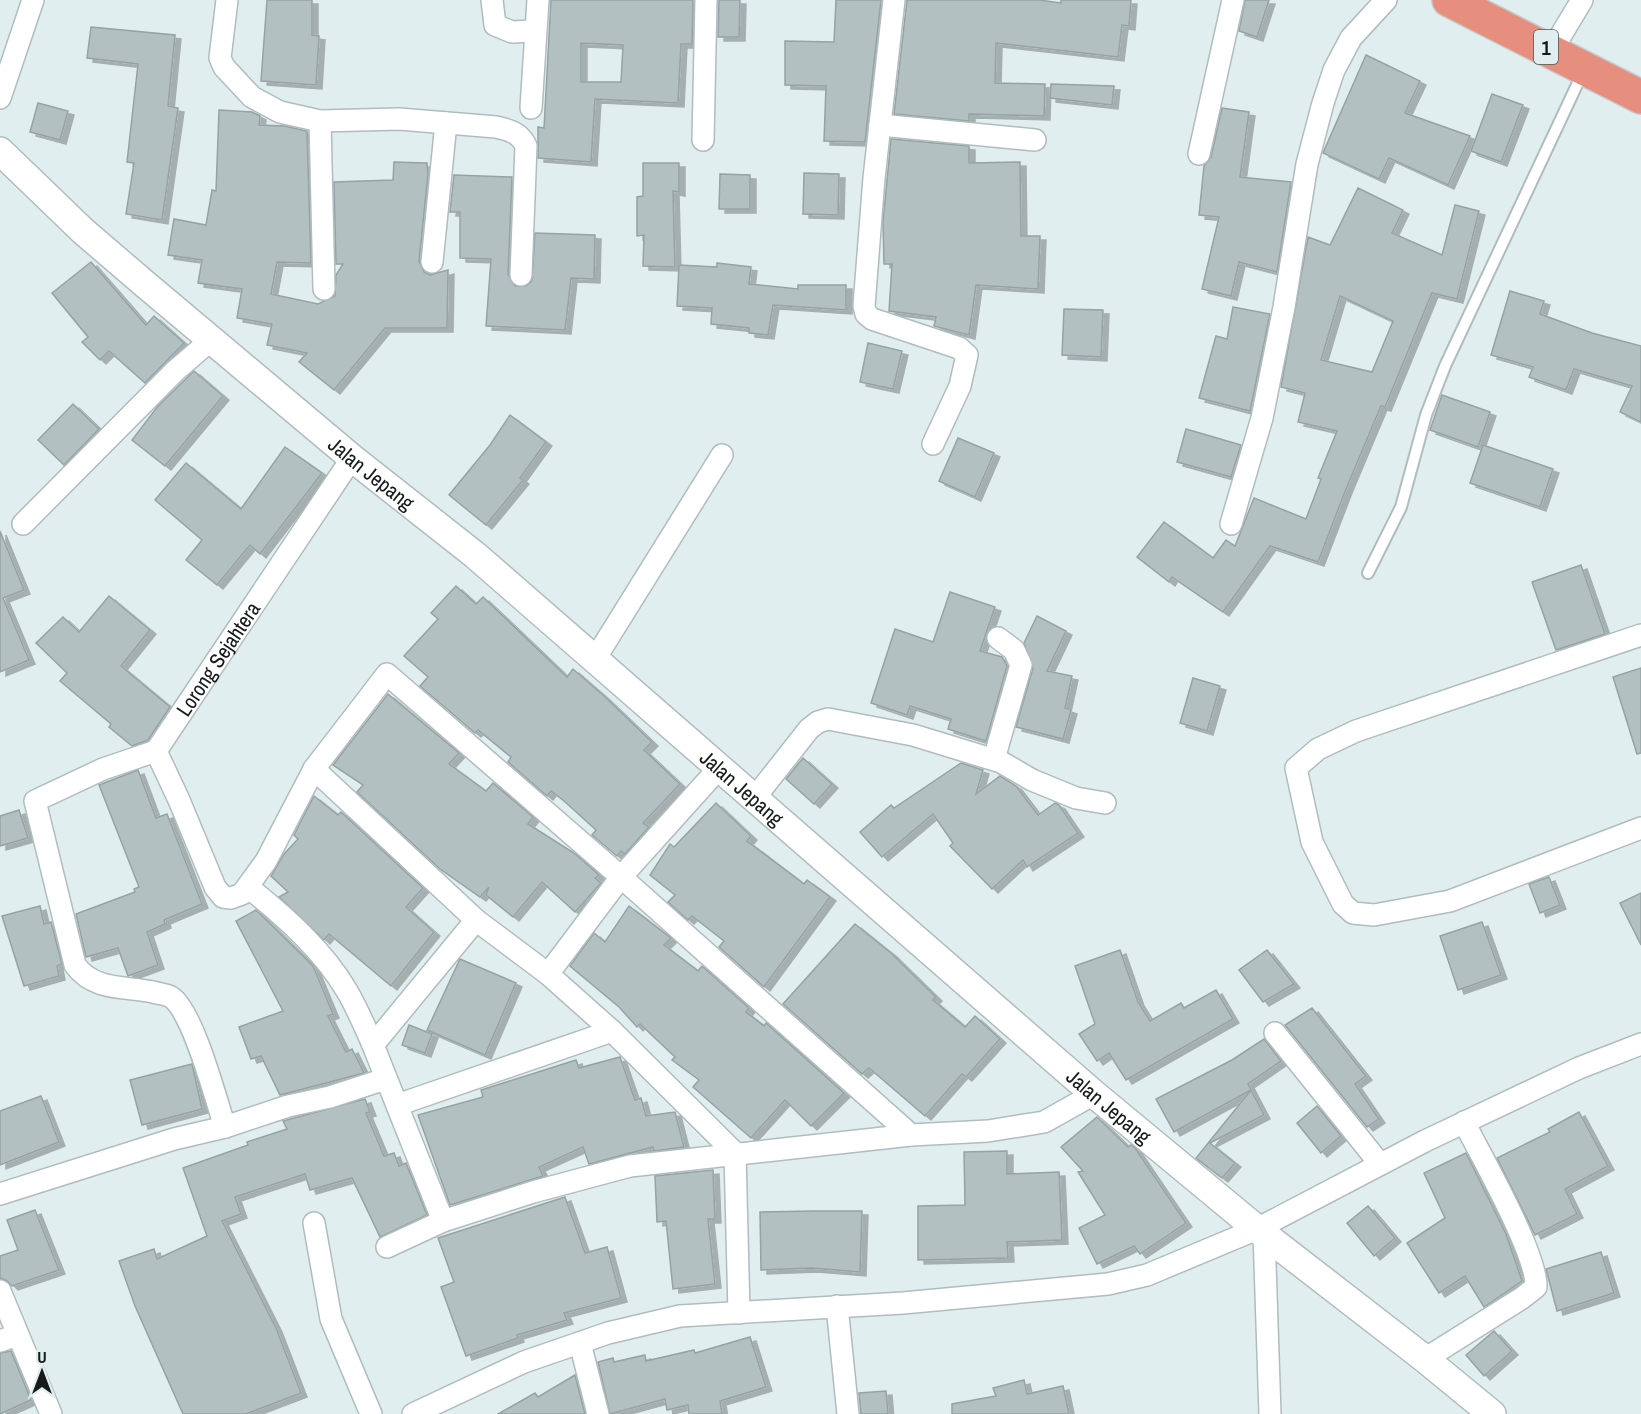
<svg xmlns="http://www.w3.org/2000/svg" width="1641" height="1414" font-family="'Archivo Narrow',sans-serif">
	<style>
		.building { fill: #b3c0c2; stroke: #96a2a4; stroke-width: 1.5; fill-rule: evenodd; filter: url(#shadow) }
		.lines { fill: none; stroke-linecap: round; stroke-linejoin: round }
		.service-casing { stroke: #b0bcbe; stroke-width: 14 }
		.minor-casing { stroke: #b0bcbe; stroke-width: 24 }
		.tertiary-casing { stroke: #b0bcbe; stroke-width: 30 }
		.trunk-casing { stroke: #c7c8c8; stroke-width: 36 }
		.service { stroke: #fff; stroke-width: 10 }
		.minor { stroke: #fff; stroke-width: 21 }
		.tertiary { stroke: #fff; stroke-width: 27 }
		.trunk { stroke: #e78f7e; stroke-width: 33 }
		.labels { text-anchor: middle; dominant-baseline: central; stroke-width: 6; stroke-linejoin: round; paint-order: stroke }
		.shield { fill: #e1eef0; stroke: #525a5a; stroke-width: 1.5 }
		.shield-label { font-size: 20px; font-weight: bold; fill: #151a1a }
		.street-label { font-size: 21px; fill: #151a1a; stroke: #e1eef0 }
	</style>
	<defs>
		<filter id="shadow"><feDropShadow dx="6" dy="4" stdDeviation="0" flood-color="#0004"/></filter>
	</defs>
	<rect width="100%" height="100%" fill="#e1eef0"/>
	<g class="building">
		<path d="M267 0H312V35L319 36 316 85 261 81Z"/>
		<path d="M551 0H693L692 44H681L678 103 595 99 591 162 538 158V127L544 128ZM581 43 623 45 621 82H581Z"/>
		<path d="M719 0H740L739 37H718Z"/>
		<path d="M836 0H881L865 142 824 141 826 86 785 85V41L834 42Z"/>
		<path d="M907 0H1039L1061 3V0H1131L1129 26 1122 25 1118 57 996 43 995 83 1045 84 1044 116 969 114V121L894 114Z"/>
		<path d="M1245 0H1269L1257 37 1239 31Z"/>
		<path d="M91 27 175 35 168 106 178 108 162 220 126 214 134 163 127 162 138 64 87 58Z"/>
		<path d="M1366 55 1420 81 1405 113 1470 136 1448 185 1389 158 1379 179 1323 153Z"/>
		<path d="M1051 84 1114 86 1112 105 1050 98Z"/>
		<path d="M1492 94 1523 105 1501 162 1471 151Z"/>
		<path d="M38 103 68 111 60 140 30 132Z"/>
		<path d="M1222 108 1249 112 1240 177 1291 182 1277 272 1239 262 1231 296 1202 289 1219 217 1199 215 1204 166 1211 157Z"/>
		<path d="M219 110 252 112 260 116 259 125 284 126 307 131 311 263 277 262 271 294 318 304 335 296 336 275 343 264H336L334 182 393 180 394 162 427 163 428 174 419 261 424 272 430 275 448 270 447 328H385L334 390 299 362 307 353 267 345 272 324 237 318 242 289 198 283 202 260 168 255 174 219 206 225 212 190 216 191Z"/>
		<path d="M891 139 969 146V163L1020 162 1021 236H1040L1038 289 976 285 969 335 934 326 936 317 889 311 892 264H884L883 222Z"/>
		<path d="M643 163H679V192L673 191 675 267 643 266 644 235 637 236V197L643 196Z"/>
		<path d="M804 173 839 174 838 215 803 214Z"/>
		<path d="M720 174 750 175V209H719Z"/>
		<path d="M454 175 512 177 508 274 515 286H526L532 281 535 233 595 235 594 279 571 278 565 330 486 326 491 259 460 258V212H450Z"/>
		<path d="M1358 188 1403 210 1392 233 1442 255 1455 205 1479 211 1457 299 1432 293 1385 407 1381 406 1346 489 1318 562 1270 546 1223 612 1172 577 1169 582 1137 557 1164 522 1213 558 1226 540 1235 546 1254 498 1306 519 1321 479 1318 478 1337 431 1298 422 1305 393 1281 387 1308 237 1330 245ZM1340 296 1393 321 1372 372 1321 360Z"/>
		<path d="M91 262 146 325 154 316 184 343 145 383 109 351 100 360 82 342 88 337 52 293Z"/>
		<path d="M717 263 751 267 749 284 798 289V285H846V310L773 305 768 335 749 333V328L711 324 712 308 677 306 679 265 717 267Z"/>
		<path d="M1510 291 1544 301 1540 314 1592 333 1641 346V422L1620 412 1632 386 1574 369 1566 390 1529 377 1533 367 1491 355Z"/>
		<path d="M1233 307 1270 314 1250 411 1199 398 1216 336 1227 339Z"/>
		<path d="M1064 309 1103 310 1101 357 1062 355Z"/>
		<path d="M868 343 902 351 893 389 860 382Z"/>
		<path d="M194 371 223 396 165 466 132 440 158 406Z"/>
		<path d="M1442 395 1490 412 1478 447 1430 430Z"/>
		<path d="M73 404 99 429 64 465 38 440Z"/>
		<path d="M510 415 546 442 520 478 523 480 486 525 449 495 490 445Z"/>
		<path d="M1186 429 1241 445 1231 477 1177 462Z"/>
		<path d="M958 438 994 453 975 497 939 481Z"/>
		<path d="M1483 445 1553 469 1540 507 1470 483Z"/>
		<path d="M285 447 322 473 260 554 250 545 217 585 186 560 202 540 155 500 186 463 241 509Z"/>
		<path d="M0 531 24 590 3 598 29 660 0 672Z"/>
		<path d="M1581 565 1605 634 1556 650 1532 582Z"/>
		<path d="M456 586 476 604 483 597 567 677 573 669 603 695 652 742 644 750 680 784 643 823 649 827 625 854 621 851 617 856 592 835 596 830 564 801 551 791 547 796 508 762 511 757 478 730 475 733 420 686 428 677 404 656 438 619 431 613Z"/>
		<path d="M950 592 995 607 980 651 1002 657 1007 666 986 741 948 729 951 719 910 706 907 715 871 703 895 629 933 642Z"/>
		<path d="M109 596 150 630 121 666 170 707 148 740 132 746 109 727 111 724 60 681 67 673 36 643 63 617 79 632Z"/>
		<path d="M1037 616 1066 631 1047 671 1072 676 1065 708 1071 710 1063 739 1016 727 1033 668 1024 643Z"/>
		<path d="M1641 668V753L1637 754 1613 677Z"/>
		<path d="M1193 678 1220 686 1207 731 1180 723Z"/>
		<path d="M388 694 459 753 449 764 486 791 493 783 533 817 528 824 574 853 599 875 595 878 601 883 575 912 542 882 513 917 486 895 489 887 480 897 440 869 357 792 363 785 333 765Z"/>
		<path d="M803 758 832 784 814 804 786 779Z"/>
		<path d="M961 763 983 770 976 794 1000 776 1016 786 1038 815 1055 803 1059 805 1078 833 1027 867 1023 860 992 889 950 846 953 843 933 814 882 857 860 832 891 805 894 808Z"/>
		<path d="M138 770 156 818 167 814 202 904 164 920 165 924 147 932 158 965 128 976 118 948 86 957 76 914 135 892 134 889 139 887 99 785Z"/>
		<path d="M314 796 338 815 341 812 423 888 406 907 434 932 391 986 329 934 324 940 279 897 288 892 271 876 284 854 298 839 294 835Z"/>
		<path d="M716 803 751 836 747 841 804 884 807 880 830 897 764 987 719 947 724 941 692 916 688 920 668 902 675 895 650 875 670 844 674 847Z"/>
		<path d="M19 810 28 838 0 846V816Z"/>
		<path d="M1549 877 1560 905 1540 913 1529 884Z"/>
		<path d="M1641 893V945L1620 903Z"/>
		<path d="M40 906 44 924 51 922 62 964 57 966 59 976 24 986 2 916Z"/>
		<path d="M629 906 671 938 664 945 698 971 702 966 749 1008 746 1012 764 1026 766 1023 844 1093 811 1126 785 1100 751 1138 693 1087 699 1080 672 1060 675 1057 640 1024 637 1027 619 1007 570 966 594 933 605 942Z"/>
		<path d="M256 910 313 966 333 1014 328 1016 346 1052 352 1049 364 1073 280 1095 261 1056 251 1059 239 1027 283 1011 236 921Z"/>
		<path d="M1482 922 1501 975 1458 990 1440 936Z"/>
		<path d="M855 924 891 953 936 997 933 1000 965 1027 975 1016 1000 1039 966 1077 962 1074 925 1116 869 1068 862 1074 783 1004Z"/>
		<path d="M1120 950 1138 1002 1150 1021 1181 1003 1184 1008 1216 990 1233 1019 1126 1080 1109 1053 1097 1061 1079 1034 1095 1024 1075 966Z"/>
		<path d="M1267 950 1294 984 1263 1002 1239 970Z"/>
		<path d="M460 959 516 983 485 1055 427 1030Z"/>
		<path d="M1312 1008 1366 1076 1355 1084 1379 1119 1367 1127 1285 1025Z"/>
		<path d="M409 1025 432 1034 425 1053 402 1045Z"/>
		<path d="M1264 1039 1281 1061 1248 1084 1264 1115 1210 1143 1235 1163 1222 1178 1196 1158 1251 1090 1174 1132 1156 1099 1232 1060Z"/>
		<path d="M620 1057 635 1100 641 1098 646 1116 675 1112 684 1147 654 1151 653 1147 589 1164 583 1147 539 1167 543 1176 450 1205 418 1115 483 1097 481 1090 576 1060 579 1068Z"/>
		<path d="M192 1064 202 1109 142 1125 130 1080Z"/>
		<path d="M41 1096 59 1142 0 1165V1111Z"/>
		<path d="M365 1099 370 1112 366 1113 384 1156 394 1153 399 1166 406 1163 427 1215 380 1237 352 1178 310 1190 305 1174 235 1197 241 1214 222 1221 276 1328 301 1393 246 1414H183L135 1306 119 1261 154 1249 157 1259 207 1236 183 1168 248 1145 247 1142 287 1129 283 1121Z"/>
		<path d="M1317 1106 1341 1136 1321 1153 1297 1123Z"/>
		<path d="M1579 1112 1608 1166 1565 1189 1577 1214 1535 1235 1497 1158 1550 1132 1548 1129Z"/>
		<path d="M1097 1117 1128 1147 1131 1145 1135 1148 1186 1223 1140 1254 1134 1246 1097 1264 1079 1228 1105 1215 1078 1172 1083 1171 1061 1147Z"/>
		<path d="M1007 1151V1174L1059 1172 1062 1240 1007 1242 1008 1258 918 1260V1206L965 1205 964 1152Z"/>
		<path d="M1466 1153 1506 1234 1522 1281 1484 1307 1465 1276 1439 1293 1407 1243 1445 1218 1424 1173Z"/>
		<path d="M713 1170 715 1219H708L715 1284 673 1289 666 1221 657 1222 655 1176Z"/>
		<path d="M565 1197 585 1253 607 1247 621 1298 564 1313 567 1320 517 1335 518 1338 466 1356 441 1287 454 1282 438 1238Z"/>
		<path d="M1368 1206 1395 1238 1374 1256 1347 1223Z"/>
		<path d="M35 1210 59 1270 12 1286 7 1281 0 1278V1256L18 1250 7 1220Z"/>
		<path d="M814 1211H862L860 1272 812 1268 761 1270 760 1212Z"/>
		<path d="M1601 1252 1614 1293 1557 1311 1546 1269Z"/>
		<path d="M1494 1331 1512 1351 1484 1376 1466 1355Z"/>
		<path d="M750 1337 766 1387 720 1401 722 1414H689L688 1405 667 1410 665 1399 610 1414 598 1362 613 1358 614 1362 645 1355 646 1361 694 1350 695 1353Z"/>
		<path d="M11 1351 31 1400 0 1414V1353Z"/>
		<path d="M575 1375 585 1414H498L535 1393 538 1397Z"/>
		<path d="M1024 1380 1027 1394 1063 1386 1069 1414H952V1404L996 1396 993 1388Z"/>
		<path d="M886 1391 888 1414H861L859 1393Z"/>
	</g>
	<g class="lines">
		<g class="service-casing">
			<path id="service" d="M1368 573 1401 507 1426 415 1445 366 1583 72"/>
		</g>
		<g class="minor-casing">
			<g id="minor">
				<path d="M227 0 220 58 224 67 252 97 280 112 320 121 399 119 496 127C510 130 520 133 526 146L521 275"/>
				<path d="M492 0 495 25 512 32 534 31"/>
				<path d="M894 0 874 178 864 306 866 314 872 319 959 348 967 355 960 386 933 444"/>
				<path d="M1552 50 1582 0"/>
				<path d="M0 98 33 0"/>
				<path d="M531 108 538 0"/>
				<path d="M320 121 324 289"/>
				<path d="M880 125 1035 140"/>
				<path d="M703 140 706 0"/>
				<path d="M1199 154 1233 0"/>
				<path d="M432 262 446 123"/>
				<path d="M23 524 175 371 211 340"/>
				<path d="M1231 524 1262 418 1284 307 1307 164 1323 103 1334 70 1351 38 1386 0"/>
				<path d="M1641 635 1356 731 1318 749 1296 768 1312 842 1343 904 1353 913 1374 915 1450 901 1641 828"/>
				<path d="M595 659 722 455"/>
				<path d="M156 751 179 800 215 887 223 897 231 898 242 894 266 861 314 769 387 674 621 877 911 1135 988 1131 1044 1122 1094 1094"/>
				<path d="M994 759 1021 665 1014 650 998 638"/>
				<path d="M314 769 476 920 548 974 621 877 720 767"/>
				<path d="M753 800 809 729 818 722 828 719 913 735 1001 762 1032 780 1076 798 1105 803"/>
				<path d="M248 887C284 916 323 950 347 991 357 1008 365 1027 373 1045"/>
				<path d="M548 974 612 1031 735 1153 739 1313"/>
				<path d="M1275 1033 1380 1164"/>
				<path d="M397 1105 612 1031"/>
				<path id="s1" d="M225 1127C216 1100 193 1011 171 997 166 994 159 994 153 992 124 986 94 991 75 965L35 801 103 769 156 751 352 458"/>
				<path d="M0 1194 174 1139 225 1127 288 1106 330 1097 385 1079"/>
				<path d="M443 1221 373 1045 476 920"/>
				<path d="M314 1223 331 1319 371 1414"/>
				<path d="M1264 1233 1270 1414"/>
				<path d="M387 1247 443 1221 533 1192 630 1166 911 1135"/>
				<path d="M0 1291 51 1414"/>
				<path d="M837 1306 848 1414"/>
				<path d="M0 1341 17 1335"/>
				<path d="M580 1343 598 1414"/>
				<path d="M1425 1359 1522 1298 1536 1287C1537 1253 1481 1156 1464 1122"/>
				<path d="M413 1414 524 1362 608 1333 680 1316 903 1303 1108 1284 1147 1275 1257 1229 1425 1141 1579 1068 1641 1044"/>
			</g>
		</g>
		<g class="tertiary-casing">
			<g id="tertiary">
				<path id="s2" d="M0 151 83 231 146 285 352 458 475 555 1094 1094 1257 1229 1425 1359 1492 1414"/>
			</g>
		</g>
		<g class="trunk-casing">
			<path id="trunk" d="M1449 0 1641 97"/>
		</g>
		<use href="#service" class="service"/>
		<use href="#minor" class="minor"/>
		<use href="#tertiary" class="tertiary"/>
		<use href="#trunk" class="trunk"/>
	</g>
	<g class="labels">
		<rect class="shield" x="1534" y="30" width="24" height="34" rx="4.5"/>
		<g class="shield-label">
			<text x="1546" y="47">1</text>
		</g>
		<g class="street-label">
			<text stroke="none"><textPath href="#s2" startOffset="492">Jalan Jepang</textPath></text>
			<text stroke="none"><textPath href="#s1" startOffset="657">Lorong Sejahtera</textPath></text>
			<text stroke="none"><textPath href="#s2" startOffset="978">Jalan Jepang</textPath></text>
			<text stroke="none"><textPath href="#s2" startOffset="1464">Jalan Jepang</textPath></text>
		</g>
	</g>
	<g transform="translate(42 1372)" stroke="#e1eef0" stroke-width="4.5" paint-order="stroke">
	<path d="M0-4.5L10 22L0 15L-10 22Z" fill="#151a1a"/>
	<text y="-9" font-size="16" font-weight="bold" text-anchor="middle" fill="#151a1a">U</text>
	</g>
</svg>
